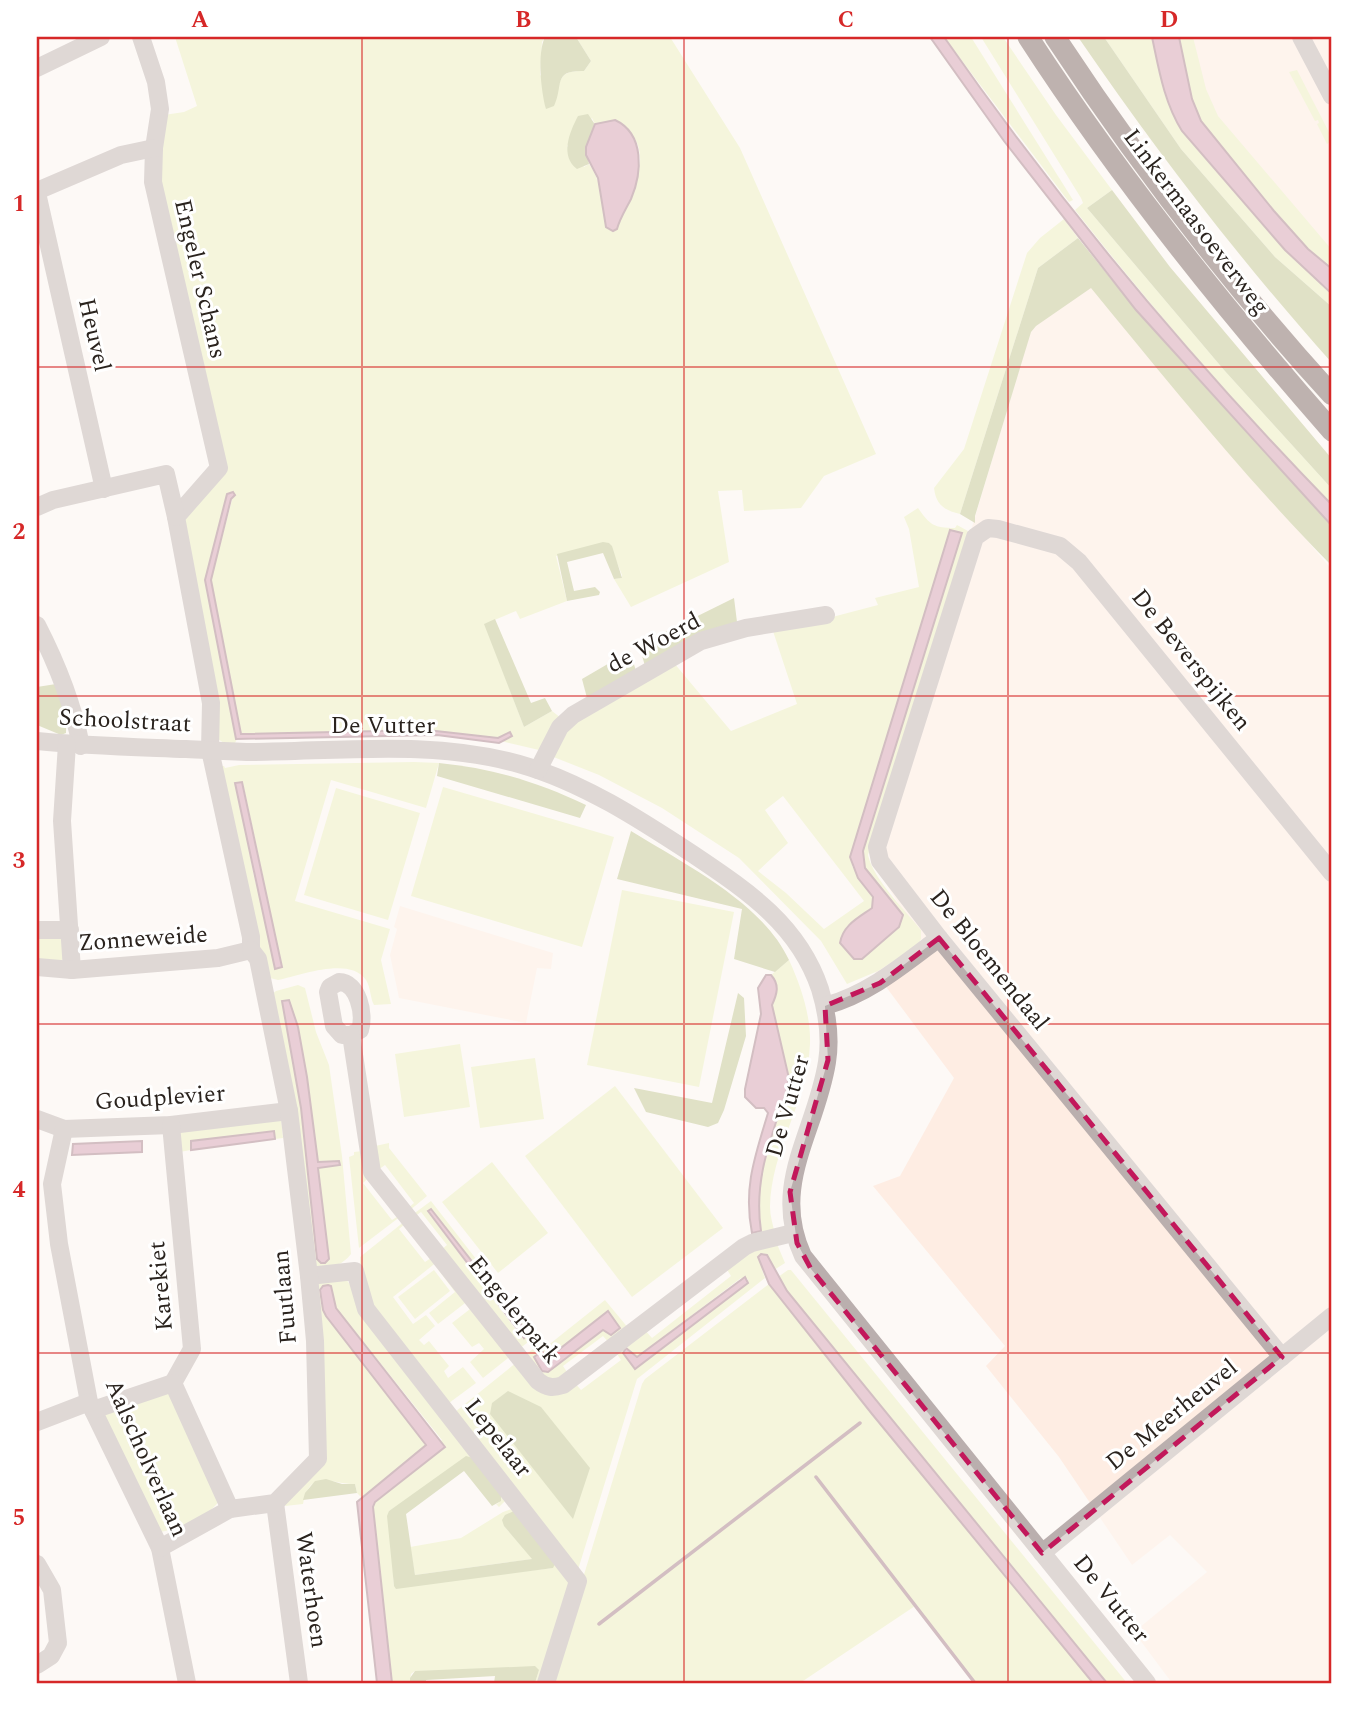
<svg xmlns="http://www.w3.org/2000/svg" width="1369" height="1720" font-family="Spectral,serif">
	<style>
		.built { fill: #feede3 }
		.green { fill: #eaf0bd; fill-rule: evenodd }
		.forest { fill: #bcc38c }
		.water { fill: #d199af; stroke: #9f7684; stroke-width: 2 }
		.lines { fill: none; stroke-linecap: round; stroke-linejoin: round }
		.stream { stroke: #9f7684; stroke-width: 3.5 }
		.minor { stroke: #baafae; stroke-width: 18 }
		.highway { stroke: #715c5a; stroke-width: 21 }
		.marked { fill: none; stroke: #c2185b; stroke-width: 5; stroke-dasharray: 14 9; stroke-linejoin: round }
		.grid { fill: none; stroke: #d62828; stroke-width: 2; stroke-opacity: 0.55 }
		.labels { text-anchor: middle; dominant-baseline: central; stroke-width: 6; stroke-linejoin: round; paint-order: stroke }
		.street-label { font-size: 24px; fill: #2a231e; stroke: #fff }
		.neatline { fill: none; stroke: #d62828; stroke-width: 2.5 }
		.grid-label { font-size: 23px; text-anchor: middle; font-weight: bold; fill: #d62828 }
	</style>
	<rect width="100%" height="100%" fill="#fdf9f6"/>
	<g class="built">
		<path d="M1193 37H1332V259L1210 114Z"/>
		<path d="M1091 284 1332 570V1683H1172L1134 1632 1207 1572 1170 1535 1132 1565 1059 1457 986 1366 1005 1346 873 1186 900 1176 954 1078 872 968 923 942 872 862 1035 316Z"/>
		<path d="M400 906 553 953 551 969 537 968 526 1023 399 998 390 955 397 929 394 927Z"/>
	</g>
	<g class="green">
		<path d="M175 37H545L542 42 540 75 558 89C561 72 569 71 584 71L591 61 576 37H670L740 148 876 454 824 476 801 508 744 511 742 490 718 491 729 562 631 607 614 579 622 578V575L609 543 556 556 567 601 520 619 516 611 485 624 524 727 552 711 561 718 539 750 501 741 512 736 498 738 427 730 241 735 211 580 233 496V492L228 494 205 580 237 739 235 743 226 744 216 738 185 519 223 474 161 190 157 152 164 115 184 112 197 106ZM592 118 595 124 615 120C622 126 631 132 635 139 651 167 625 203 617 229L606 227C602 204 603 183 589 164L584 167 567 146Z"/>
		<path d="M944 37H971L1073 200 1069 202Z"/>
		<path d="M981 37H1003L1056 115 1112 190 1087 208 1224 370 1332 489V505C1241 412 1156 313 1075 210L1083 203 1081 198Z"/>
		<path d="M1104 37H1152L1164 91 1182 131 1285 250 1332 294V307L1275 257 1181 149Z"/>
		<path d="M1179 37H1193L1206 89 1218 116 1332 250V269L1308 249 1274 211 1201 121 1192 99Z"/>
		<path d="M1297 70 1332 138V141L1327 144 1317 124 1319 123 1318 120 1315 121 1289 72Z"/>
		<path d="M1064 219 1078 238 1038 268 960 514C944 510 936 505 934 488L964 449 1027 253 1040 238Z"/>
		<path d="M918 508C930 525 934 528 955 528L957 525 968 531 868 855C873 879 905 910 921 930V939L918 945 878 971 847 984 821 941 739 858 662 808 599 775 551 756 569 723 674 663 731 731 797 704 771 625 817 621 878 605 875 598 919 587 909 529 904 517ZM961 533 863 851 865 868 903 916 846 927 872 908 873 897 852 866ZM783 796 864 901 824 929 786 893 758 871 788 843 765 810Z"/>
		<path d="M414 762 439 763 426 808 331 780 295 901 390 929 381 960 391 1004 374 1005C370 998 371 988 366 980 350 956 301 975 278 980L270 978 261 955 220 766H224L225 768 239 765ZM236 783H243L282 966 254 877Z"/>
		<path d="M443 787 614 837 582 947 411 896Z"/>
		<path d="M336 788 420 813 388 920 304 895Z"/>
		<path d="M622 890 734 912 699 1087 587 1065Z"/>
		<path d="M37 935H58L66 943 64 958 60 962H37Z"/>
		<path d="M789 960C801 986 811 1016 810 1044 808 1100 771 1150 770 1207 770 1216 773 1225 775 1234L752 1237V1233L760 1231C754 1178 772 1136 788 1086V1074L772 1005 776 995 771 975Z"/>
		<path d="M298 985 305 988 316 1032 329 1065 342 1156 351 1254C341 1267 329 1268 314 1267L272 994 276 991ZM289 1000 298 1027 307 1077 318 1163 338 1161 339 1165 318 1168 329 1259 325 1263H321L317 1259Z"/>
		<path d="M460 1044 470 1107 404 1117 395 1054Z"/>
		<path d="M535 1058 544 1119 480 1128 471 1067Z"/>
		<path d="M615 1086 723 1228 632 1297 525 1156Z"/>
		<path d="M281 1118 283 1138 275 1139 273 1131 192 1141 191 1150 174 1153 172 1129Z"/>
		<path d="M389 1143V1148L427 1196 409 1211 407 1209 414 1203 385 1165 378 1170 375 1146Z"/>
		<path d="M363 1151 369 1177 363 1183 392 1220 400 1215 401 1216 359 1248 349 1157 354 1155V1152Z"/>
		<path d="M492 1162 548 1233 498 1273 442 1202Z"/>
		<path d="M431 1201 536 1336 519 1349 441 1250 447 1245 421 1212 414 1217 412 1215ZM431 1209 512 1311 522 1338 428 1212Z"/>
		<path d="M405 1221 406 1223 399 1229 425 1262 434 1256 438 1261 393 1297 413 1324 426 1315 435 1326 419 1340 424 1345 429 1341 449 1366 444 1371 448 1378 463 1367 476 1383 449 1403 369 1308 360 1281V1257Z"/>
		<path d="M777 1244 785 1263 774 1270 767 1255 762 1270 765 1278 637 1379 577 1573 455 1412 517 1362 534 1385 574 1382 581 1390 621 1360 615 1351 644 1329 652 1338 731 1276 726 1268 747 1252ZM741 1278 748 1279V1283L636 1368 624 1353 637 1357Z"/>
		<path d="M437 1268 469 1300 438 1324 429 1313 455 1292Z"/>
		<path d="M434 1270 450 1291 415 1319 398 1297Z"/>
		<path d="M788 1270H791L1127 1683H1107L787 1291 778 1277Z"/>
		<path d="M346 1279 506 1500 499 1507 496 1504 499 1503 473 1458 389 1511 394 1586 553 1568 504 1526 533 1559 415 1575 410 1547 461 1538 503 1512 514 1508 565 1570 570 1586 542 1683H535L539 1670 415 1671 411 1674 410 1683H392L373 1507 375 1502 442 1440 336 1308 331 1286 321 1304 326 1316 427 1445 362 1498 357 1493 355 1484C330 1484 310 1468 303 1504L285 1506 286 1500 323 1461 316 1281Z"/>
		<path d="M769 1284 872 1414 1093 1683H975L915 1606 800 1683H551L642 1384 645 1379Z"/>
		<path d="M605 1300 629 1329 610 1344 603 1336 563 1366 569 1375 546 1382 524 1356 542 1342 546 1347ZM609 1312 610 1335 603 1330 545 1373 542 1351 548 1358Z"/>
		<path d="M474 1306 512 1355 483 1378 470 1362 484 1349 479 1343 472 1347 452 1323Z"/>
		<path d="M174 1392 222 1497C210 1517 181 1529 160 1532L100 1412Z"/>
	</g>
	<g class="forest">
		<path d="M545 37H576L591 61 584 71C552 70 564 85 554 106L546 109C541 91 537 53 545 37Z"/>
		<path d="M1078 37H1104L1181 149 1275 257 1332 307V363C1240 260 1156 151 1078 37Z"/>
		<path d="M588 114 596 126 586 147 589 164 577 169C560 156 569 133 578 116Z"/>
		<path d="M1112 190 1170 267 1332 459V489L1224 370 1087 208Z"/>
		<path d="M1078 238 1136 310 1332 526V566C1246 479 1169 383 1091 288L1036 326 1031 332 975 516V523L960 514 1038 268Z"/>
		<path d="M603 542 609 543 612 546 622 578 614 579 603 553 567 562 574 591 595 587 600 592 599 595 567 601 557 554Z"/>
		<path d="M734 598 737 622 645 666 639 645Z"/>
		<path d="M495 619 531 703 545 698 552 711 524 727 484 624Z"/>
		<path d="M630 651 636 671 587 698 582 679Z"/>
		<path d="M56 684C62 700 67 716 66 733L61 735 37 725V687Z"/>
		<path d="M439 763C492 768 538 782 586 805L580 818 437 776Z"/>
		<path d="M631 831C684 864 762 902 789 960L775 972 734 959 742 909 617 879Z"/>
		<path d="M738 993 744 998 746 1036 724 1110 718 1123 708 1127 646 1112 634 1088 712 1103Z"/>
		<path d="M508 1391 541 1407 590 1468 573 1519 490 1414 492 1403Z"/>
		<path d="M466 1456 473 1458 501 1495V1501L492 1506 464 1471 406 1514 415 1575 532 1559 504 1526 502 1520 505 1515 514 1511 555 1564 553 1568 396 1589 394 1586 387 1516 389 1511Z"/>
		<path d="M326 1479 342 1484H355L357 1493 303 1500 305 1493 315 1481Z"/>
		<path d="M535 1666 539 1670 535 1683H494L495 1676 426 1680V1683H410V1678L415 1671Z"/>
	</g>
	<g class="water">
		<path d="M930 37H944C1060 203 1191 360 1332 505V526L1136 310 1004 141Z"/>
		<path d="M1152 37H1179L1192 99 1201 121 1274 211 1308 249 1332 269V294L1285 250 1182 131C1164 102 1159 70 1152 37Z"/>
		<path d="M615 120C645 134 642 173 631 199 626 209 620 218 617 229L613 231 606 227 598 178 586 155V147L595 124Z"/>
		<path d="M233 492 235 495 231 499 211 580 241 734 427 730 498 738 510 732 512 736 499 743 437 735 236 739 205 580 227 494Z"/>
		<path d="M950 530 962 533 863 851 865 868 903 915 899 927 862 959H854L840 943C843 925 858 918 872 908L873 897 858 878 850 857Z"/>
		<path d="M242 782 282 967 275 969 235 783Z"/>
		<path d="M766 975H771C780 985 777 994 772 1005L788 1074V1086C772 1136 753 1178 761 1231L752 1233C743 1188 755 1156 768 1113L764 1108H756L745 1097V1089L761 1014 758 988Z"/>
		<path d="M289 1000 298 1027 307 1077 318 1162 339 1161 340 1165 318 1168 329 1259 325 1263H321L317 1259 301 1108 282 1001Z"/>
		<path d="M274 1131 275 1139 191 1150V1141Z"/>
		<path d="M142 1141V1152L72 1155 73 1144Z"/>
		<path d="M431 1209 528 1333 524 1338 428 1211Z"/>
		<path d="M761 1254 767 1255 787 1291 1107 1683H1093L872 1414 769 1284 758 1257Z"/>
		<path d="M745 1277 748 1283 635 1369 623 1353 626 1348 637 1357Z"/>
		<path d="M328 1285 331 1286 336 1308 445 1447 375 1502 373 1507 392 1683H377L357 1502 426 1445 326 1316 323 1310 320 1290 323 1286Z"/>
		<path d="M608 1311 620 1328 611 1335 603 1330 548 1372 542 1371 534 1357 542 1351 548 1358Z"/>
	</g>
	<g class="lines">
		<g class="stream">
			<path d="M816 1477 975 1683"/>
			<path d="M599 1624 860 1423"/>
		</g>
		<g class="minor">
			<path d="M141 37 156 82 160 109 154 148 153 182 219 468 176 517 211 703 210 750 251 937V950"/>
			<path d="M1301 37 1332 96"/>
			<path d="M37 68 101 37"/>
			<path d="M37 191 121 155 154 148"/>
			<path d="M37 193 104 489"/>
			<path d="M37 507 53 500 166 474 176 517"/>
			<path d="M37 625C56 662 73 704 81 746"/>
			<path d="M37 741C87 746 136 747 186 749 209 750 232 752 255 752 342 751 434 740 519 764 583 782 642 821 697 857 749 892 799 926 820 989 827 1012 831 1037 827 1062 816 1132 770 1185 803 1256L1147 1683"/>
			<path d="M67 744 62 821 72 970"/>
			<path d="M538 770 560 727 573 715 701 641 746 628 826 615"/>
			<path d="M37 930H70"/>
			<path d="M37 967 72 970 218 958 251 950"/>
			<path d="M339 982C358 982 365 1014 360 1030L351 1035H342L334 1026 328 992 330 987Z"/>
			<path d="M825 1006C869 994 903 965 939 938"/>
			<path d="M351 1035 372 1172 538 1381C547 1388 553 1388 563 1385L744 1247 752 1243 793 1233"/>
			<path d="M37 1119 64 1129 171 1125 289 1111"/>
			<path d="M171 1125 192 1349 173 1383 230 1509"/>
			<path d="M64 1129 52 1184 59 1244 89 1402 160 1548 187 1683"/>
			<path d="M309 1276 355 1271 366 1309 578 1581 546 1683"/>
			<path d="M1282 1357 939 938 880 861 877 847 975 537 988 528 998 529 1060 546 1079 562 1332 873"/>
			<path d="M93 1410 173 1383"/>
			<path d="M37 1422 89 1402"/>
			<path d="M275 1503 299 1683"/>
			<path d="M160 1548 230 1509 275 1503 318 1459 315 1341 309 1276 289 1111 258 959 251 950"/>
			<path d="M1042 1553 1332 1316"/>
			<path d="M37 1564 52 1590 58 1643 51 1656 37 1665"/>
		</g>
		<g class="highway">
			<path d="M1028 37C1118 176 1223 307 1332 431"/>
			<path d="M1055 37C1138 163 1231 284 1332 395"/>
		</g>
	</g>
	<path d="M0 0H1369V1720H0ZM939 938 1282 1357 1042 1553 811 1269 797 1243 790 1192 828 1060 825 1006 880 983Z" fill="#fdf9f6" fill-opacity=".55" fill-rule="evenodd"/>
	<path class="marked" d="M939 938 1282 1357 1042 1553 811 1269 797 1243 790 1192 828 1060 825 1006 880 983Z"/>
	<path class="grid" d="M362 37V1683M684 37V1683M1008 37V1683M37 367H1332M37 696H1332M37 1024H1332M37 1353H1332"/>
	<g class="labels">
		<g class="street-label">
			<text transform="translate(1196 222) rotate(53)">Linkermaasoeverweg</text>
			<text transform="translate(200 279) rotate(77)">Engeler Schans</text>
			<text transform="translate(94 335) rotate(77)">Heuvel</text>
			<text transform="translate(654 643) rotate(-28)">de Woerd</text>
			<text transform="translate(1191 660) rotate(51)">De Beverspijken</text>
			<text transform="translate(125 721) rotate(3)">Schoolstraat</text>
			<text x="383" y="726">De Vutter</text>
			<text transform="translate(143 939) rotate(-4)">Zonneweide</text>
			<text transform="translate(989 960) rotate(51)">De Bloemendaal</text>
			<text transform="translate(160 1098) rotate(-4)">Goudplevier</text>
			<text transform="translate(788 1106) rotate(-74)">De Vutter</text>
			<text transform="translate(161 1286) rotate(-95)">Karekiet</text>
			<text transform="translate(285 1297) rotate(-95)">Fuutlaan</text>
			<text transform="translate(514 1310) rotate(51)">Engelerpark</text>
			<text transform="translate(1172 1415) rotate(-39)">De Meerheuvel</text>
			<text transform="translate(498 1438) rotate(52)">Lepelaar</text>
			<text transform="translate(146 1458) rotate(66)">Aalscholverlaan</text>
			<text transform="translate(311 1590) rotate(82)">Waterhoen</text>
			<text transform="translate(1111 1599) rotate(51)">De Vutter</text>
		</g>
	</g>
	<rect width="1369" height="1720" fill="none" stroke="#ffffff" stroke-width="77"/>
	<rect x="38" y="38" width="1292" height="1644" class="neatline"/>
	<g class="grid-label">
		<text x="200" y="27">A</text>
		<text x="523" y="27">B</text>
		<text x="846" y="27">C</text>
		<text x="1169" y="27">D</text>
		<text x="19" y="211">1</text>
		<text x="19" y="539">2</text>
		<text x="19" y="868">3</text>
		<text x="19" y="1197">4</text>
		<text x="19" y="1525">5</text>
	</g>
</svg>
